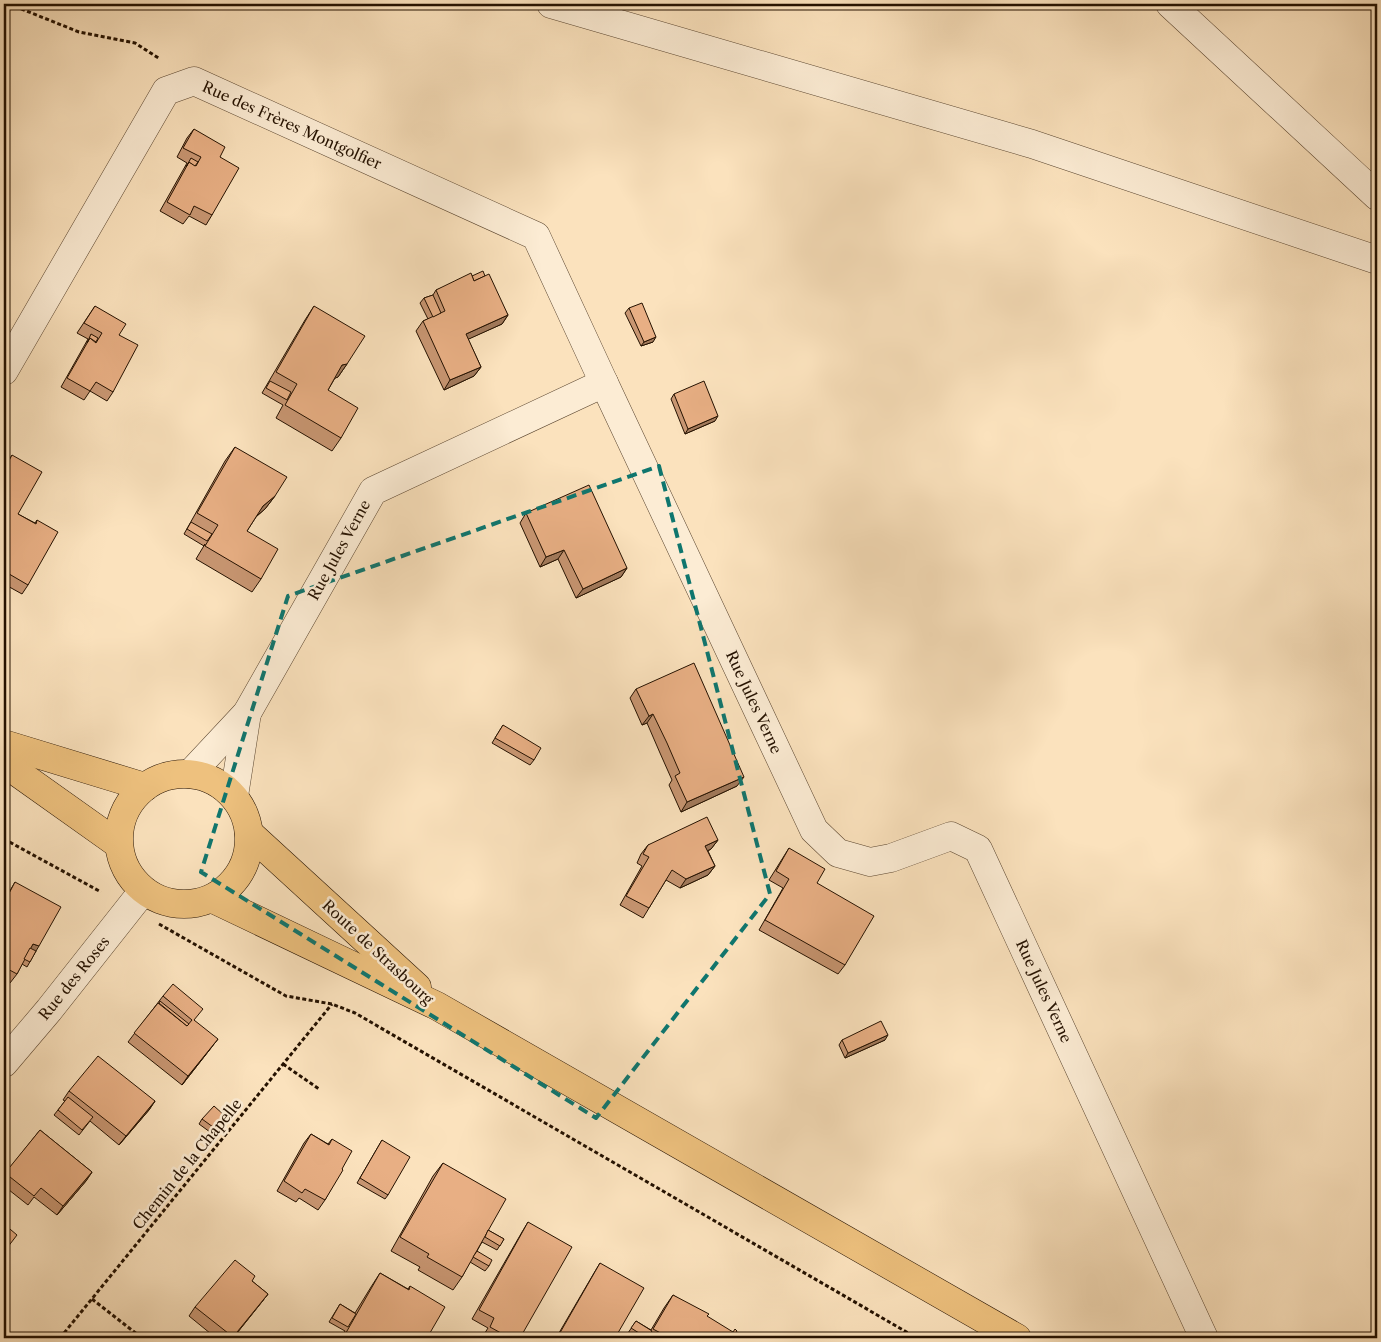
<svg xmlns="http://www.w3.org/2000/svg" width="1381" height="1342" font-family="'Libre Caslon Text',serif">
	<style>
		.lines { fill: none; stroke-linecap: round; stroke-linejoin: round }
		.minor-casing { stroke: #5a452f; stroke-width: 29 }
		.major-casing { stroke: #241100; stroke-width: 29 }
		.path { stroke: #241100; stroke-width: 3; stroke-dasharray: 4 2.5; stroke-linecap: butt }
		.minor { stroke: #fcecd4; stroke-width: 28 }
		.major { stroke: #eec17e; stroke-width: 28 }
		.wall { fill: #c89672; stroke: #241100 }
		.shaded-wall { fill: #a27a5c; stroke: #241100 }
		.building { fill: #e8af84; stroke: #241100 }
		.marked { fill: none; stroke: #0f766e; stroke-width: 4; stroke-dasharray: 10 6; stroke-linejoin: round }
		.labels { text-anchor: middle; dominant-baseline: central; stroke-width: 5; stroke-linejoin: round; paint-order: stroke }
		.street-label { font-size: 15px; fill: #241100; stroke: #fcecd4 }
	</style>
	<rect width="100%" height="100%" fill="#fbe2bd"/>
	<filter id="stains"><feTurbulence type="fractalNoise" baseFrequency=".004" numOctaves="4"/><feColorMatrix values="0 0 0 0 .2 0 0 0 0 .09 0 0 0 0 .02 0 0 0 .5 -.17"/></filter>
	<radialGradient id="worn" r=".72"><stop offset=".6" stop-color="#630" stop-opacity="0"/><stop offset="1" stop-color="#630" stop-opacity=".3"/></radialGradient>
	<g class="lines">
		<g class="minor-casing">
			<g id="minor">
				<path d="M551 4 1032 144 1377 260"/>
				<path d="M1170 4 1377 196"/>
				<path d="M4 371 166 91 194 81 536 236 604 383"/>
				<path d="M190 774 247 713 373 491 604 383 814 830 838 853 870 862 891 858 951 836 978 849 1204 1338"/>
				<path d="M234 796 247 713"/>
				<path d="M4 1063 49 1010 143 891"/>
			</g>
		</g>
		<g class="major-casing">
			<g id="major">
				<path d="M4 744 145 787"/>
				<path d="M4 763 118 844"/>
				<circle cx="184" cy="839" r="65"/>
				<path d="M249 833 417 987"/>
				<path d="M213 899 437 1006 1017 1338"/>
			</g>
		</g>
		<g class="path">
			<path d="M9 4 79 32 135 43 160 59"/>
			<path d="M4 839 101 892"/>
			<path d="M159 924 286 996 332 1004 355 1013 917 1338"/>
			<path d="M283 1064 319 1089"/>
			<path d="M92 1299 142 1338"/>
			<path d="M60 1338 332 1004"/>
		</g>
		<use href="#minor" class="minor"/>
		<use href="#major" class="major"/>
	</g>
	<g class="wall">
		<path d="M194 129 220 157 212 215 206 225 189 216 183 224 160 211 187 163 177 157 187 138Z"/>
		<path d="M472 276H485L508 315 502 324 468 339 481 367 474 376 444 390 416 331 423 321 428 319 420 303 424 298 433 295 436 290Z"/>
		<path d="M95 306 119 335 113 392 107 401 90 391 84 400 61 387 88 339 77 333Z"/>
		<path d="M314 306 347 364 338 377 335 378 328 390 341 438 332 451 276 418 283 405 262 393 305 320Z"/>
		<path d="M629 308 653 342 641 346 625 313Z"/>
		<path d="M674 394 715 421 685 434 671 399Z"/>
		<path d="M235 447 275 496 265 509 256 517 247 531 261 579 252 592 196 559 205 544 204 546 184 534 225 461Z"/>
		<path d="M12 455 18 514 35 523 37 520 28 585 22 594 4 584V468Z"/>
		<path d="M526 513 627 568 621 577 576 598 558 559 540 567 520 523Z"/>
		<path d="M636 689 737 786 681 812 669 785 672 780 660 753 647 723 642 725 630 698Z"/>
		<path d="M503 725 534 760 530 765 492 743Z"/>
		<path d="M718 840 711 849 708 851 715 866 708 875 680 888 666 880 649 908 643 918 620 905 642 866 637 863 641 854 648 845Z"/>
		<path d="M789 848 817 883 845 965 838 974 759 930 783 888 769 880Z"/>
		<path d="M15 882 36 951 27 967 22 964 17 974 10 983 4 979V901Z"/>
		<path d="M163 996 195 1021 211 1048 182 1085 128 1042Z"/>
		<path d="M842 1040H885L845 1058 839 1045Z"/>
		<path d="M69 1091 155 1101 149 1110 119 1145 90 1121 79 1135 54 1115 65 1101 63 1100Z"/>
		<path d="M224 1115 210 1132 199 1124 202 1119Z"/>
		<path d="M40 1130 92 1172 86 1181 57 1215 34 1197 28 1205 4 1186V1175Z"/>
		<path d="M311 1134 328 1144 332 1139 342 1169 325 1200 318 1210 299 1198 296 1202 277 1191 304 1143Z"/>
		<path d="M382 1140 388 1195 385 1199 357 1183Z"/>
		<path d="M443 1163 488 1230 504 1239 497 1250 482 1242 477 1251 489 1266 485 1271 470 1262 462 1277 453 1290 418 1270 420 1267 391 1251 433 1176Z"/>
		<path d="M528 1222 520 1338H487L483 1336 488 1328 472 1319 522 1232Z"/>
		<path d="M600 1263 615 1338H556L594 1273Z"/>
		<path d="M380 1273 408 1289 410 1286 427 1338H341L345 1331 329 1322 340 1304 355 1313 371 1287Z"/>
		<path d="M252 1281 268 1294 261 1303 233 1338H216L189 1316 195 1307Z"/>
		<path d="M673 1295 707 1317 733 1338H637L628 1333 636 1321 651 1330 664 1308Z"/>
	</g>
	<g class="shaded-wall">
		<path d="M508 315 502 324 460 343 466 334Z"/>
		<path d="M656 337 653 342 641 346 644 342Z"/>
		<path d="M347 364 338 377 333 379 342 365Z"/>
		<path d="M481 367 474 376 444 390 450 380Z"/>
		<path d="M718 416 715 421 685 434 688 429Z"/>
		<path d="M275 496 265 509 253 519 263 506Z"/>
		<path d="M564 550 558 559 540 567 546 557Z"/>
		<path d="M627 568 621 577 576 598 583 589Z"/>
		<path d="M653 714 647 723 642 725 649 716Z"/>
		<path d="M744 777 737 786 681 812 687 802Z"/>
		<path d="M718 840 711 849 699 855 705 846Z"/>
		<path d="M715 866 708 875 680 888 686 879Z"/>
		<path d="M33 944 39 946 33 956 27 953Z"/>
		<path d="M888 1035 885 1040 845 1058 848 1053Z"/>
		<path d="M218 1039 211 1048 182 1085 188 1076Z"/>
		<path d="M155 1101 149 1110 119 1145 126 1136Z"/>
		<path d="M92 1172 86 1181 57 1215 63 1206Z"/>
		<path d="M268 1294 261 1303 233 1338H232Z"/>
	</g>
	<g class="building">
		<path d="M194 129 225 147 220 157 239 168 212 215 194 206 190 215 167 202 189 162 196 166 201 157 183 148Z"/>
		<path d="M191 158 198 162 195 166 189 162 186 167Z"/>
		<path d="M483 271 485 276 474 281 472 276Z"/>
		<path d="M471 273 474 281 489 274 508 315 466 334 481 367 450 380 423 321 445 311 436 290Z"/>
		<path d="M433 295 441 313 433 317 424 298Z"/>
		<path d="M642 303 656 337 644 342 629 308Z"/>
		<path d="M95 306 126 324 119 335 138 345 113 392 96 382 90 391 67 378 90 338 96 343 102 333 84 323Z"/>
		<path d="M314 306 365 336 347 364 342 365 328 390 358 408 341 438 285 405 297 384 276 372Z"/>
		<path d="M91 334 98 338 96 342 90 338 87 343Z"/>
		<path d="M270 381 291 392 287 400 266 388Z"/>
		<path d="M704 381 718 416 688 429 674 394Z"/>
		<path d="M235 447 287 477 275 496 263 506 247 531 278 549 261 579 205 546 218 525 197 513Z"/>
		<path d="M12 455 42 472 18 514 36 524 37 520 58 532 28 585 4 571V470Z"/>
		<path d="M589 485 627 568 583 589 564 550 546 557 526 513Z"/>
		<path d="M191 522 212 534 207 541 187 529Z"/>
		<path d="M694 663 744 777 687 802 675 776 680 773 667 743 653 714 649 716 636 689Z"/>
		<path d="M503 725 541 748 534 760 495 738Z"/>
		<path d="M707 817 718 840 705 846 715 866 686 879 672 870 649 908 626 896 649 857 643 854 648 845Z"/>
		<path d="M789 848 825 869 817 883 874 916 845 965 765 920 789 879 776 871Z"/>
		<path d="M15 882 61 907 39 946 33 944 17 974 4 967V903Z"/>
		<path d="M30 948 36 951 30 962 24 959Z"/>
		<path d="M173 984 203 1009 194 1020 218 1039 188 1076 134 1033 158 1003 187 1026 192 1020 163 996Z"/>
		<path d="M160 1001 189 1024 187 1026 159 1003Z"/>
		<path d="M881 1021 888 1035 848 1053 842 1040Z"/>
		<path d="M98 1056 155 1101 126 1136 69 1091Z"/>
		<path d="M68 1097 93 1117 82 1130 58 1110Z"/>
		<path d="M214 1106 224 1115 213 1127 202 1119Z"/>
		<path d="M40 1130 92 1172 63 1206 41 1188 34 1196 5 1173Z"/>
		<path d="M311 1134 329 1145 332 1139 352 1151 342 1169 343 1170 325 1200 305 1189 302 1193 284 1181Z"/>
		<path d="M382 1140 410 1157 388 1195 360 1178Z"/>
		<path d="M443 1163 506 1199 462 1277 427 1257 429 1254 400 1237Z"/>
		<path d="M528 1222 572 1247 520 1338H510L490 1327 494 1318 479 1310Z"/>
		<path d="M4 1224 17 1235 4 1252Z"/>
		<path d="M488 1230 504 1239 500 1246 485 1237Z"/>
		<path d="M477 1251 492 1260 489 1266 473 1257Z"/>
		<path d="M235 1260 255 1276 252 1281 268 1294 233 1337 195 1307Z"/>
		<path d="M600 1263 644 1288 615 1338H557Z"/>
		<path d="M380 1273 409 1290 410 1286 445 1307 427 1338H343Z"/>
		<path d="M673 1295 709 1314 707 1316 733 1332 735 1329 737 1331 733 1338H670L653 1329Z"/>
		<path d="M340 1304 356 1314 348 1327 332 1318Z"/>
		<path d="M636 1321 652 1331 647 1338 631 1328Z"/>
	</g>
	<path class="marked" d="M659 466 770 894 596 1118 201 872 288 596Z"/>
	<g class="labels">
		<g class="street-label">
			<text transform="translate(292 125) rotate(24)">Rue des Frères Montgolfier</text>
			<text transform="translate(339 550) rotate(-61)">Rue Jules Verne</text>
			<text transform="translate(754 702) rotate(65)">Rue Jules Verne</text>
			<text transform="translate(378 952) rotate(43)">Route de Strasbourg</text>
			<text transform="translate(74 978) rotate(-51)">Rue des Roses</text>
			<text transform="translate(1044 991) rotate(65)">Rue Jules Verne</text>
			<text transform="translate(187 1164) rotate(-51)">Chemin de la Chapelle</text>
		</g>
	</g>
	<rect width="1381" height="1342" fill="none" stroke="#fbe2bd" stroke-width="20"/>
	<rect x="5" y="5" width="1371" height="1332" fill="none" stroke="#241100" stroke-width="2.5"/>
	<rect x="10" y="10" width="1361" height="1322" fill="none" stroke="#241100"/>
	<rect width="100%" height="100%" filter="url(#stains)"/>
	<rect width="100%" height="100%" fill="url(#worn)"/>
</svg>
